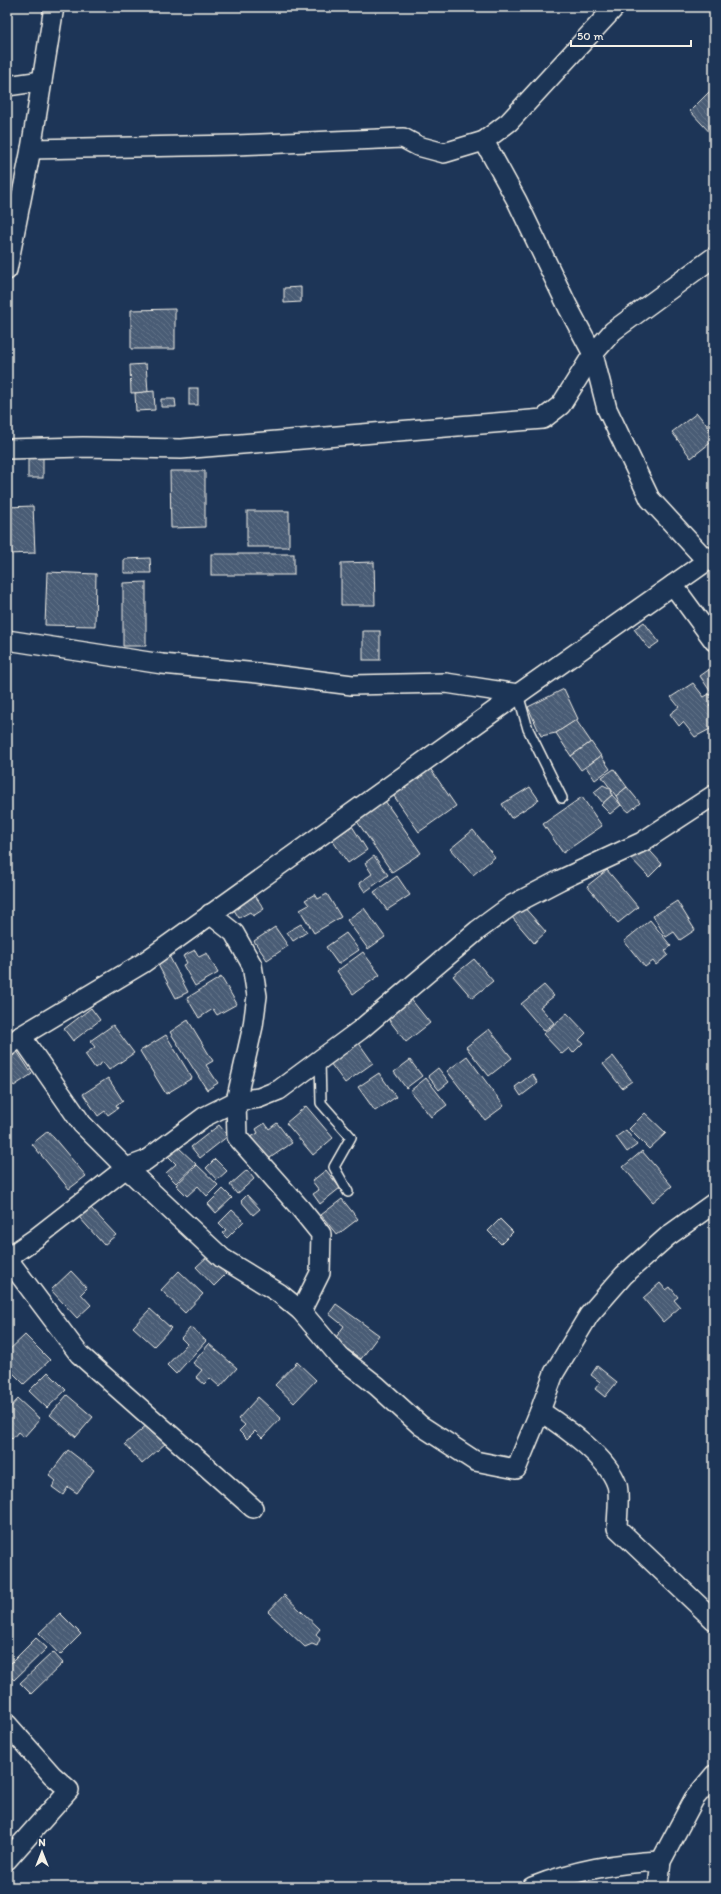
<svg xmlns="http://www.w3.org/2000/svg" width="721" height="1894" font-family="Itim,sans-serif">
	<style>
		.building { fill: url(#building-back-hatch); stroke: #f4f1e8 }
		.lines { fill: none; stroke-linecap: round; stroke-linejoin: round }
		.lane-casing { stroke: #f4f1e8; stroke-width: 12 }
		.street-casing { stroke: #f4f1e8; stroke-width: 22 }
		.lane { stroke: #1d3557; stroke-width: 9 }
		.street { stroke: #1d3557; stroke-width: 19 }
	</style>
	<defs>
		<pattern id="building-back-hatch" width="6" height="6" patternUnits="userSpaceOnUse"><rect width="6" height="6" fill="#485b74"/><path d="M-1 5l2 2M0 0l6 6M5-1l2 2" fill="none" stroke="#637388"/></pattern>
	</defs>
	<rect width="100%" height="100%" fill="#1d3557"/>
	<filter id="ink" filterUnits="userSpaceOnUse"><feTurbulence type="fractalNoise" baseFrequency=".025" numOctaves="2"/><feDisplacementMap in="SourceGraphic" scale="8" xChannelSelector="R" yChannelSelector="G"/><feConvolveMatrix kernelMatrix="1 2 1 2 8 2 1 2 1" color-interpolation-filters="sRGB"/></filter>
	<g filter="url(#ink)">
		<g class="building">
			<path d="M711 90 714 93V137L690 111Z"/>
			<path d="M301 287V302L284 303V288Z"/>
			<path d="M175 309V349H131V310Z"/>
			<path d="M146 364 148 392 131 393 130 365Z"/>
			<rect x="189" y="388" width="9" height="17"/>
			<path d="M154 391 155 410 136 411 135 393Z"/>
			<path d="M161 399H175L176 407H161Z"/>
			<path d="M697 413 714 434V440L691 458 672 432Z"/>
			<rect x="28" y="458" width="15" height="20"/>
			<path d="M170 471H205V527L171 528Z"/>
			<path d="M33 506 35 553 7 554V507Z"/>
			<rect x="247" y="511" width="42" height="36"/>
			<rect x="211" y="554" width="83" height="21"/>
			<path d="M150 558 151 573H124V559Z"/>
			<path d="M374 562 375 605H341V563Z"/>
			<path d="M47 572 96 574 95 626 45 625Z"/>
			<path d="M146 582V646H123V583Z"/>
			<path d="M644 622 659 642 649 649 634 629Z"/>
			<rect x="363" y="631" width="17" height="29"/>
			<path d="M714 666V688L710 691 700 676Z"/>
			<path d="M693 683 704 697 709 694 714 700V703L709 705 714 712 713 721 714 727 695 737 683 722 679 726 670 714 679 707 671 697Z"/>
			<path d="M564 689 578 719 556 733 541 736 528 707Z"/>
			<path d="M576 720 591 742 571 756 556 733Z"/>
			<path d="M591 742 601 756 581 770 571 756Z"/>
			<path d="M601 756 610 769 595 780 586 767Z"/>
			<path d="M425 761 456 806 419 832 389 789Z"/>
			<path d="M614 769 627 787 616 796 602 777Z"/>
			<path d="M603 785 611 789 612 795 603 803 594 792Z"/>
			<path d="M530 787 539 800 511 818 502 804Z"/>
			<path d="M627 787 640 803 629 812 621 805 616 796Z"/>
			<path d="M612 795 621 805 610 814 601 805Z"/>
			<path d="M582 797 602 826 563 853 543 824Z"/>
			<path d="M383 798 421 853 392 872 354 817Z"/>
			<path d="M352 826 367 850 348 863 332 840Z"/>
			<path d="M473 830 495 857 473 875 450 849Z"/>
			<path d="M642 842 662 864 649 877 628 855Z"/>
			<path d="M374 856 388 875 365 892 359 883 372 874 365 863Z"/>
			<path d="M607 870 638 907 618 923 587 886Z"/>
			<path d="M397 876 410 895 387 910 374 892Z"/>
			<path d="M252 891 264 909 253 916 250 912 239 918 231 905Z"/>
			<path d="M315 894 318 899 327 894 341 917 314 933 300 910 309 905 305 900Z"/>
			<path d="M677 901 695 930 680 940 674 932 666 937 653 916Z"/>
			<path d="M523 906 546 932 534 943 511 916Z"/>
			<path d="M364 908 385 937 368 949 347 920Z"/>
			<path d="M650 920 671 946 665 951 668 955 656 965 653 961 645 967 624 941Z"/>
			<path d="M301 924 307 932 293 941 287 932Z"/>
			<path d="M275 927 288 946 267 960 254 941Z"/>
			<path d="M346 933 359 950 338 964 326 947Z"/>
			<path d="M195 950 199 957 207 953 218 973 195 986 183 965 187 963 183 956Z"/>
			<path d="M363 952 380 975 353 994 337 971Z"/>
			<path d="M168 954 188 992 176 998 156 961Z"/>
			<path d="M474 959 493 981 472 998 453 976Z"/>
			<path d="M221 977 237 1004 217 1015 213 1009 199 1018 187 998Z"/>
			<path d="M544 985 554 996 540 1007 554 1023 544 1031 521 1004Z"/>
			<path d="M410 998 430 1023 406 1042 386 1016Z"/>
			<path d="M91 1008 100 1020 73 1041 64 1029Z"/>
			<path d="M567 1013 586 1033 579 1040 583 1043 573 1053 569 1048 562 1054 543 1034Z"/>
			<path d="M188 1020 213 1061 206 1065 218 1083 207 1090 170 1032Z"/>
			<path d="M113 1025 134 1053 109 1070 103 1062 95 1068 85 1054 95 1047 90 1041Z"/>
			<path d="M489 1029 512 1058 489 1076 466 1047Z"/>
			<path d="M166 1035 192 1078 166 1094 140 1051Z"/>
			<path d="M356 1039 373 1063 345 1083 327 1059Z"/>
			<path d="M17 1051 32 1074 14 1086 7 1077V1058Z"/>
			<path d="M467 1056 504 1106 485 1120 447 1071Z"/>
			<path d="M613 1056 632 1081 622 1088 603 1064Z"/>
			<path d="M410 1060 422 1076 406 1088 394 1072Z"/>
			<path d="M438 1068 449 1082 439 1090 428 1076Z"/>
			<path d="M379 1073 396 1097 375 1111 358 1087Z"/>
			<path d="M532 1074 538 1083 521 1096 515 1087Z"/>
			<path d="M108 1078 123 1101 116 1105 118 1108 108 1115 105 1111 98 1116 83 1094Z"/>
			<path d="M426 1078 447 1105 431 1117 410 1091Z"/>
			<path d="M306 1106 333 1138 313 1155 286 1123Z"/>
			<path d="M645 1113 666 1133 649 1149 629 1129Z"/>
			<path d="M265 1123 269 1129 277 1123 292 1143 267 1160 251 1137 258 1133 256 1129Z"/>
			<path d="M219 1125 228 1136 200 1158 191 1147Z"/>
			<path d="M626 1130 637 1145 627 1152 616 1137Z"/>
			<path d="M48 1131 86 1176 69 1189 32 1144Z"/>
			<path d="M178 1147 196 1164 176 1183 166 1173 176 1164 168 1156Z"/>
			<path d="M642 1151 672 1186 653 1202 623 1167Z"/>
			<path d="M215 1159 227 1171 217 1180 206 1168Z"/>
			<path d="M197 1165 218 1185 207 1196 198 1186 187 1196 176 1185Z"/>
			<path d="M247 1170 254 1179 237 1194 230 1185Z"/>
			<path d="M326 1170 340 1188 320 1204 313 1194 319 1190 312 1181Z"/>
			<path d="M223 1189 232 1198 216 1213 208 1204Z"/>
			<path d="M247 1195 260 1209 253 1215 241 1201Z"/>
			<path d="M342 1199 358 1219 337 1235 321 1215Z"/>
			<path d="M90 1207 116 1235 104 1245 79 1217Z"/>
			<path d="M232 1210 244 1221 227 1238 222 1233 226 1230 219 1223Z"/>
			<path d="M500 1219 513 1232 501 1244 488 1231Z"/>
			<path d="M208 1256 226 1274 214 1286 196 1267Z"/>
			<path d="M71 1271 87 1288 81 1294 91 1305 77 1318 51 1290Z"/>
			<path d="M179 1271 203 1294 185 1313 161 1290Z"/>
			<path d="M660 1283 666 1290 670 1287 678 1297 674 1300 680 1307 663 1322 643 1298Z"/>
			<path d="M336 1304 379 1335 361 1359 334 1340 344 1326 329 1314Z"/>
			<path d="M150 1309 171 1328 154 1346 133 1327Z"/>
			<path d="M191 1327 206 1341 176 1374 167 1365 187 1344 181 1338Z"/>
			<path d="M25 1335 50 1360 24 1384 7 1367V1352Z"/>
			<path d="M209 1344 237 1368 220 1387 210 1378 204 1384 196 1377 202 1370 193 1363Z"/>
			<path d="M297 1362 316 1380 294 1403 275 1385Z"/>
			<path d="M597 1366 617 1382 605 1397 595 1389 600 1382 591 1375Z"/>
			<path d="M48 1372 66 1390 47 1408 29 1391Z"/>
			<path d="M7 1385 13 1391 7 1397Z"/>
			<path d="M67 1395 93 1417 76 1437 50 1415Z"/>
			<path d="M258 1397 281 1418 262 1438 255 1431 247 1439 239 1431 245 1425 238 1419Z"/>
			<path d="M18 1399 40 1419 24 1437 18 1432 12 1439 7 1434V1411Z"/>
			<path d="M149 1423 166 1443 142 1464 125 1444Z"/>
			<path d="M68 1450 94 1470 77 1493 68 1487 63 1495 52 1487 56 1481 49 1475Z"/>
			<path d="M284 1595 320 1629 316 1634 320 1639 317 1646 312 1644 305 1647 268 1612Z"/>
			<path d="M60 1613 81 1634 60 1655 39 1633Z"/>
			<path d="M36 1638 47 1648 14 1680 7 1673V1667Z"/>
			<path d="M53 1652 63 1663 31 1694 20 1683Z"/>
			<path d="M7 1747 11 1751 7 1755Z"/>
			<path d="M7 1770 12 1774 7 1779Z"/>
			<path d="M597 1883V1887H564V1884Z"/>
		</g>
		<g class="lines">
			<g class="lane-casing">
				<g id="lane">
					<path d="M518 694 528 729 562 798"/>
					<path d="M320 1059 321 1103 351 1137 334 1167 348 1192"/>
				</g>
			</g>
			<g class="street-casing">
				<g id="street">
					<path d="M7 86 42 81"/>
					<path d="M484 141 517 201 568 307 593 354 607 409 650 499 707 561"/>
					<path d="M31 149 235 145 403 138 418 146 444 153 484 141 509 122 615 7"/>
					<path d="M7 270 31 149 54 7"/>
					<path d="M7 449 83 447 181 449 543 419 561 405 593 354 613 331 714 257"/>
					<path d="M673 585 714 641"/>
					<path d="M7 640 162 664 258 673 352 685 446 683 518 694"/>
					<path d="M210 914 234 933 252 965 257 996 253 1026 236 1101 237 1137 300 1208 321 1234 320 1273 301 1311 340 1357 377 1386 420 1425 475 1461 516 1469 540 1411C564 1427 608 1457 617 1485 620 1495 617 1517 617 1528L714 1620"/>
					<path d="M21 1036 82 1124 126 1168 222 1258 279 1293 301 1311"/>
					<path d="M7 1047 21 1036 143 963 518 694 714 556"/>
					<path d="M7 1258 36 1238 126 1168 145 1161 204 1117 236 1101 259 1098 279 1090 360 1030 478 930 512 905 560 880 642 842 714 795"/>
					<path d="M7 1258 79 1354 253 1508"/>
					<path d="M540 1411 554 1373 589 1315 624 1275 668 1236 714 1203"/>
					<path d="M7 1724 52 1775 69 1790 7 1860"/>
					<path d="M532 1887C576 1870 615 1863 661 1861"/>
					<path d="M658 1887 661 1861 694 1799 714 1775"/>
				</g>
			</g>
			<use href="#lane" class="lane"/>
			<use href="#street" class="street"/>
		</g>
	</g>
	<rect width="721" height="1894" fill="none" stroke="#1d3557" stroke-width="24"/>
	<rect x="12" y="12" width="697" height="1870" fill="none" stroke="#f4f1e8" stroke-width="1.5" filter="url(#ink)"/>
	<g transform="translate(42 1852)" stroke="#1d3557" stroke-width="3" paint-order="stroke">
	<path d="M0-3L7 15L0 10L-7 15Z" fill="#f4f1e8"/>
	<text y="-6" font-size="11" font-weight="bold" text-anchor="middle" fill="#f4f1e8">N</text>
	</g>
	<path d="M571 40v6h120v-6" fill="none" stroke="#f4f1e8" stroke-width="2"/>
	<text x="577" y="40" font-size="12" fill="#f4f1e8" stroke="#1d3557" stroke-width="3" paint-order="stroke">50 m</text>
</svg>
